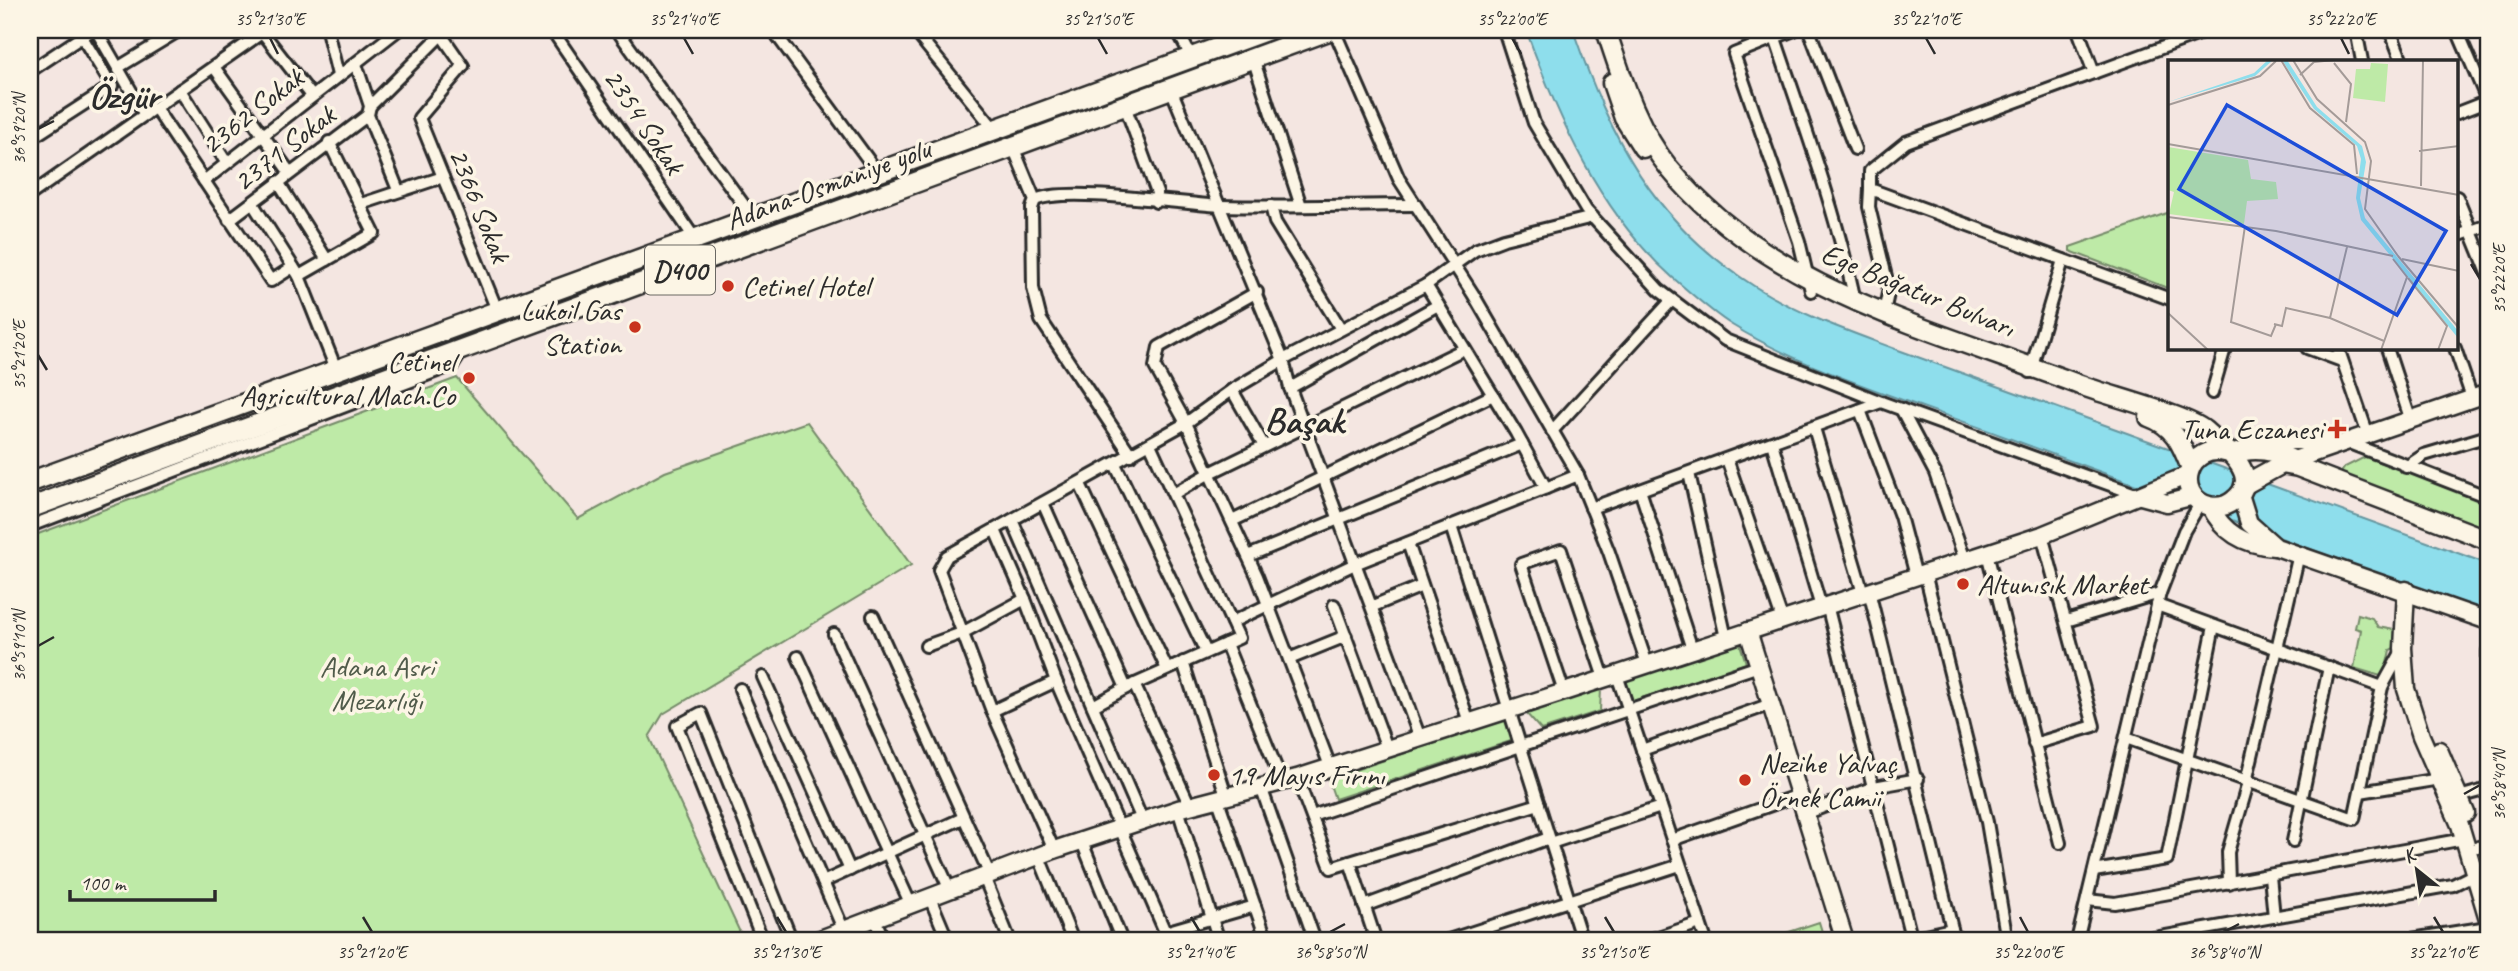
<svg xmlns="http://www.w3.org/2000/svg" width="2518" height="971" font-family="Caveat,sans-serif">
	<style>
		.green { fill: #beeaa7; stroke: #748a69; stroke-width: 2 }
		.water { fill: #8edeec; stroke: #66969f; stroke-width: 2 }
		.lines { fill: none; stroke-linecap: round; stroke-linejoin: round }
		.street-casing { stroke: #2b2b2b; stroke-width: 16 }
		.secondary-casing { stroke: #2b2b2b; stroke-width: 21 }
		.primary-casing { stroke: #2b2b2b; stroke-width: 23 }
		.highway-casing { stroke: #2b2b2b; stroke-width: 24 }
		.street { stroke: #fcf5e5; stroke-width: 10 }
		.secondary { stroke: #fcf5e5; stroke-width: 16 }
		.primary { stroke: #fcf5e5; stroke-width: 18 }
		.highway { stroke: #fcf5e5; stroke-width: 19 }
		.ticks { fill: none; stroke: #2b2b2b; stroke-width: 2.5 }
		.poi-dot { fill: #c8321e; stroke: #fcf5e5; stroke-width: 2.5 }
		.labels { text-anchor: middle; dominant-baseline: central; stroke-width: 7; stroke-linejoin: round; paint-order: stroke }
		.shield { fill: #fcf5e5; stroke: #6a6863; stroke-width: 2 }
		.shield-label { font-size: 28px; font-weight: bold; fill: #2b2b2b }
		.street-label { font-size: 30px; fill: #2b2b2b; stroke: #fcf5e5 }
		.poi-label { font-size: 30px; fill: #2b2b2b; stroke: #fcf5e5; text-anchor: start }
		.park-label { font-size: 30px; fill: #505b4a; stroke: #fcf5e5 }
		.district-label { font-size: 37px; font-weight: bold; fill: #2b2b2b; stroke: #fcf5e5 }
		.inset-road { fill: none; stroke: #a49b98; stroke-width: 2 }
		.view { fill: #1d4ed8; fill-opacity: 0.15; stroke: #1d4ed8; stroke-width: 3.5 }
		.inset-edge { fill: none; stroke: #2b2b2b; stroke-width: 3.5 }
		.neatline { fill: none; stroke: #2b2b2b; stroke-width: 2.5 }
		.ticks-label { font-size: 18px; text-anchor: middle; fill: #2b2b2b }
	</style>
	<rect width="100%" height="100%" fill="#f4e6e1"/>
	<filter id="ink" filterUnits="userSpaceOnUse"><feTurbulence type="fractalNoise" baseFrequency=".0143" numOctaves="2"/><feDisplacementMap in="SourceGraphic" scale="14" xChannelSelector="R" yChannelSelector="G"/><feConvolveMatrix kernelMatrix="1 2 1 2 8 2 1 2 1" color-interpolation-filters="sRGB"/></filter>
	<g filter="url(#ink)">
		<g class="green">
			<path d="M2170 212V289L2070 251V247Z"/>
			<path d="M457 378 578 519 665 472 807 422 911 565 663 714 649 737 744 941H30V537Z"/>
			<path d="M2365 457 2488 501V532L2340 474 2345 467Z"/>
			<path d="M2358 614 2372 618 2378 627 2395 630 2399 646 2390 650 2384 677 2354 668 2361 630 2355 628Z"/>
			<path d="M1739 641 1746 663 1630 702 1622 680Z"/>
			<path d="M1601 689 1600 711 1541 730 1526 713Z"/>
			<path d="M1507 719 1514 740 1335 799 1328 779Z"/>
			<path d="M1819 922 1825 941H1762Z"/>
		</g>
		<path class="water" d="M1526 30H1573C1611 139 1653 222 1754 286 1799 315 1851 332 1901 351L2488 564V614C2325 555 2162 496 2000 435 1915 403 1808 372 1732 325 1711 312 1691 293 1672 277 1600 213 1558 118 1526 30Z"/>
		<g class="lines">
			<g class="street-casing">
				<g id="street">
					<path d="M96 30 145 115"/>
					<path d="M327 30 338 75"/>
					<path d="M438 30 463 66 419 118 497 310"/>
					<path d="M552 30 695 239"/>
					<path d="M617 30 754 219"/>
					<path d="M773 30 878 173"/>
					<path d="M914 30 995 130"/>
					<path d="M1177 30 1192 58"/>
					<path d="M1334 30 1399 179 1473 294 1578 475"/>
					<path d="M1504 30 1534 123 1586 210 1659 290 1725 340 1881 402"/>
					<path d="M1794 30 1734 54 1799 241 1811 291"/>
					<path d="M1809 30 1855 149"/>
					<path d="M2078 30 2094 73"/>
					<path d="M2356 30 2362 61"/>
					<path d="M2390 30 2402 61"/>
					<path d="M2457 30 2488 102"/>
					<path d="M263 33 312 96"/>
					<path d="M1775 38C1804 124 1836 211 1855 301"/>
					<path d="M1253 58 1301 206"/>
					<path d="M356 64 370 106 368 115 398 190"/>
					<path d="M119 67 180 30"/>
					<path d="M214 67 290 173"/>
					<path d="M30 71 92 30"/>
					<path d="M180 90 226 162"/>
					<path d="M370 106 441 35"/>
					<path d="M1125 106 1157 193 1156 202"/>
					<path d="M156 109 271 281 293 267"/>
					<path d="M2457 113 2488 101"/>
					<path d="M30 139 112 86 82 37"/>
					<path d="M1013 147 1035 200"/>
					<path d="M204 181 398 30"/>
					<path d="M278 182 327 260"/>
					<path d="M1870 189 1869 207 1889 289 1884 312"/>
					<path d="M30 195 266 30"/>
					<path d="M2457 197 2488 273"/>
					<path d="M253 204 299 276 336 369"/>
					<path d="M361 204 443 177"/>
					<path d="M1271 206 1275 222 1341 329"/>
					<path d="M229 220 368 115"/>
					<path d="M2457 236 2488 225"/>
					<path d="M299 276 374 233 329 142"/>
					<path d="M1426 285 1516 433 1546 488 1578 475 1609 552 1647 664"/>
					<path d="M1257 292 1159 347 1155 367 1186 423 1257 576 1330 766"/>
					<path d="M2170 299 1870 189V171L1906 142 2210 30"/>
					<path d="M2307 348 2342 361"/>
					<path d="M2338 348 2367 432"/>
					<path d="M2387 348 2410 418"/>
					<path d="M2455 348 2472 398"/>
					<path d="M2030 372 2063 260"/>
					<path d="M1290 388 1438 305"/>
					<path d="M1232 390 1264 446"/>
					<path d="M2212 393 2225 348"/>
					<path d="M1901 409 1935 473 1965 560"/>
					<path d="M1860 410 1900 516 1916 576"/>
					<path d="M1814 428 1863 593"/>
					<path d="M1552 431 1672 300"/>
					<path d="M2344 441 2488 497"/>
					<path d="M1772 443 1821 607"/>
					<path d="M1131 455 1041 320 1033 288 1032 208 1035 200C1065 186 1182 204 1222 206 1286 208 1351 205 1415 205"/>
					<path d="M1727 459 1782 619"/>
					<path d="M1115 464 1206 652"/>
					<path d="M2406 467 2424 455 2488 436"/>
					<path d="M1689 473 1726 638"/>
					<path d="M1080 484 1167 669"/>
					<path d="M1640 490 1692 649"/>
					<path d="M1175 493 1210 473 1464 349"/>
					<path d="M1043 503 1126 688"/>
					<path d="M1591 508 1881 402 2141 496"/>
					<path d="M1012 520 1143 822"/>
					<path d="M1232 521 1493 395"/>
					<path d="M30 526 453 365 462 351"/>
					<path d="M1451 526 1582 941"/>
					<path d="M995 530 1025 599 1056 681 1169 941"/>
					<path d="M1408 543 1469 722"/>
					<path d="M1987 553 2060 843"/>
					<path d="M1248 556 1522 444"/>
					<path d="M1925 573 1987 822 2007 941"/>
					<path d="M1869 591 1955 941"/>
					<path d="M1334 605 1387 748"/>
					<path d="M1827 605 1912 941"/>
					<path d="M2157 605 2382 687"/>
					<path d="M1373 606 1422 586"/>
					<path d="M873 616 990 875"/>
					<path d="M2066 621 2160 593"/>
					<path d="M1232 622 1357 563 1546 488"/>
					<path d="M834 634 950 890"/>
					<path d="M1226 644 1282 782"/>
					<path d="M926 646 962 633 1025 599"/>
					<path d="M2488 651V679"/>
					<path d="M798 657 911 905"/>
					<path d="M1289 659 1346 636"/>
					<path d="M1183 662 1227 798"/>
					<path d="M1617 675 1706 941"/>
					<path d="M763 677 850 870"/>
					<path d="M1134 684 1190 806"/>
					<path d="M740 689 844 931"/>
					<path d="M1564 692 1521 564 1561 550 1604 678"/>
					<path d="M1093 706 1126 688 1239 638 1150 444"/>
					<path d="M992 711 1056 681"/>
					<path d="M1420 738 1290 388 1283 360 1426 285 1475 250 1504 239 1593 217"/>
					<path d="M2126 738 2354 819 2382 687 2403 649"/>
					<path d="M2034 744 2094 726 2042 535"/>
					<path d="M1642 750 1771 704"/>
					<path d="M1297 778 1331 868 1350 862 1376 941"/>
					<path d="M2246 782 2299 554"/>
					<path d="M1261 787 1315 941"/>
					<path d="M2360 792 2440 779"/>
					<path d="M2459 797 2488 789"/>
					<path d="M1218 800 1267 941"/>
					<path d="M1178 809 1219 941"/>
					<path d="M1805 814 1874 787 1918 779"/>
					<path d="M1312 816 1759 666"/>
					<path d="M1672 840 1799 795"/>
					<path d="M2293 841 2329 667"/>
					<path d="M1082 842 1122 941"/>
					<path d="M1551 843 1661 807"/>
					<path d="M2478 847 2488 845"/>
					<path d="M1054 850 992 711 939 570 947 556 1186 423 1232 390 1283 360 1171 89"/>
					<path d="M1039 857 1073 941"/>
					<path d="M1350 862 1539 804"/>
					<path d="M2094 871 2167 859 2214 626"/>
					<path d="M2270 876 2274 917"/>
					<path d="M984 877 1010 941"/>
					<path d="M823 882 963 818"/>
					<path d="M2229 883 2228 852 2248 783"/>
					<path d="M930 898 948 941"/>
					<path d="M2087 900 2115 903 2464 839"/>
					<path d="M1364 906 1549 838"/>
					<path d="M875 919 884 941"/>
					<path d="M1165 932 1255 906"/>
					<path d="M1911 938 1952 929"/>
					<path d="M763 941 677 726 701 713 792 941"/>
					<path d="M1445 941 1680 865"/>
					<path d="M1646 941 1700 923"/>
					<path d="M2077 941 2160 593 2184 531 2201 502"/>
					<path d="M2138 941 2453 885 2475 874"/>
					<path d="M2399 941 2488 927"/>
				</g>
			</g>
			<g class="secondary-casing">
				<g id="secondary">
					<path d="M2247 448 2269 441H2331"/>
					<path d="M2285 463 2488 393"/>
					<path d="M2240 494 2249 523 2276 547 2488 621"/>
					<path d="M2141 496 2167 503 2194 496"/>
					<path d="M2210 506C2223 533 2244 545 2274 547"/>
					<path d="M2406 590 2403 648 2406 689 2421 736 2460 825 2488 919"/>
					<path d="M1748 631 1845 941"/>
					<path d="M2439 750 2466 813"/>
					<path d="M815 941 1054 850 1178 809 1297 778 1564 692 2042 535 2188 475"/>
				</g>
			</g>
			<g class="primary-casing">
				<g id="primary">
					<path d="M1606 30C1622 78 1637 129 1669 168 1769 291 1939 331 2080 385 2106 395 2188 416 2204 430 2222 446 2265 475 2234 500 2227 506 2218 508 2209 506 2172 496 2187 440 2229 453"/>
					<path d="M1612 83 1624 118 1643 148"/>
					<path d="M2149 417C2174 426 2181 443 2190 466"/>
					<path d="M2232 455C2255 445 2275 451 2297 462"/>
					<path d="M2244 485 2282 464 2298 467 2488 540"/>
				</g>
			</g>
			<g class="highway-casing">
				<g id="highway">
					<path d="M30 482 1267 30"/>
					<path d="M30 508 1330 30"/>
				</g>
			</g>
			<use href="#street" class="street"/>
			<use href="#secondary" class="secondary"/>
			<use href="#primary" class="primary"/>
			<use href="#highway" class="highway"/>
		</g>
	</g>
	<path class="ticks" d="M270 38 278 54M684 38 693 54M1098 38 1107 54M1512 38 1521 54M1926 38 1935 54M2341 38 2349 54M38 129 54 121M2471 264 2480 279M38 355 47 370M38 646 54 637M2464 794 2480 785M363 917 372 932M777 917 786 932M1191 917 1200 932M1605 917 1614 932M2020 917 2028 932M2434 917 2443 932M1330 932 1345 924M2224 932 2239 924"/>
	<g class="poi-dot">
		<circle cx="728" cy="286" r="7"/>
		<circle cx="635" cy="327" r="7"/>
		<circle cx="469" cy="378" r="7"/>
		<path d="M2333.5 418.5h7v7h7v7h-7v7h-7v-7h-7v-7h7z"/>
		<circle cx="1963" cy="584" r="7"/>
		<circle cx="1214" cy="775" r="7"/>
		<circle cx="1745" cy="780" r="7"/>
	</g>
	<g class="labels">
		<rect class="shield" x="645" y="245.5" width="70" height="49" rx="5"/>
		<g class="shield-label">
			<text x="680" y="270">D400</text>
		</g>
		<g class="street-label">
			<text transform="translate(252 111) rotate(-38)">2362 Sokak</text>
			<text transform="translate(644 121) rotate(56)">2354 Sokak</text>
			<text transform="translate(284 148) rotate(-38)">2371 Sokak</text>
			<text transform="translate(828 184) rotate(-20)">Adana-Osmaniye yolu</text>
			<text transform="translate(480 205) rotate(68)">2366 Sokak</text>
			<text transform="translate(1918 290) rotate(22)">Ege Bağatur Bulvarı</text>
		</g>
		<g class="poi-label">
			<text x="742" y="286">Cetinel Hotel</text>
			<text x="621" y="310" text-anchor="end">Lukoil Gas<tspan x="621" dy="34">Station</tspan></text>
			<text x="455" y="361" text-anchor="end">Cetinel<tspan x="455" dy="34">Agricultural Mach.Co</tspan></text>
			<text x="2323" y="429" text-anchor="end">Tuna Eczanesi</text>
			<text x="1977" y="584">Altunısık Market</text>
			<text x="1759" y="763">Nezihe Yalvaç<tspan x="1759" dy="34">Örnek Camii</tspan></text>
			<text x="1228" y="775">19 Mayıs Fırını</text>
		</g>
		<g class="park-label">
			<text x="377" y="666">Adana Asri<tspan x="377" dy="34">Mezarlığı</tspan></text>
		</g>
		<g class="district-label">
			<text x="124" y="95">Özgür</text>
			<text x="1304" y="420">Başak</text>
		</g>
	</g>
	<g transform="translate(2168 60)">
		<rect width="290" height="290" fill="#f4e6e1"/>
		<path d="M203 3 220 4 217 42 185 38 188 9H202ZM0 87 80 100 83 119 108 122 110 139 79 141 76 164 1 154 6 132 0 130Z" fill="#beeaa7"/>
		<path d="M100 0H105L87 16 0 42 86 13ZM114 0H119L149 47 194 86 198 102 192 138 197 158 290 271V278L193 160 188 138 193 99 189 86 146 49Z" fill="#8edeec"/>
		<path class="inset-road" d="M113 0 142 48 186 85 189 114M125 0 149 39 197 82 203 101 197 149 230 196M166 3 183 24 178 62M132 15 146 2 166 0M0 45 92 16 108 1M0 84 291 135M251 91 291 86M253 126 255 0M0 157 108 171 225 196M77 166 63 262 103 276 108 264M230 196 291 268M234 199 291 211M240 218 279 266 270 290M0 253 40 290M162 258 179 187M106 264 114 266 118 248 162 258 216 281M213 290 239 217 225 199"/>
		<path class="view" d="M59 45 278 171 229 255 11 129Z"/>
		<rect width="290" height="290" class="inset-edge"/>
	</g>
	<rect width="2518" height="971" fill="none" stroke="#fcf5e5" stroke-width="77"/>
	<g transform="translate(2417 870) rotate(330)" stroke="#fcf5e5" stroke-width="5" paint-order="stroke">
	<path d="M0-5L12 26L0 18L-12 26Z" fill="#2b2b2b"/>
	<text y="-10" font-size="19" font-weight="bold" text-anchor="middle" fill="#2b2b2b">K</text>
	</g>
	<path d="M70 890v10h145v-10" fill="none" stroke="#2b2b2b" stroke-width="3.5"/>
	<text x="80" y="890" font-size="21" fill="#2b2b2b" stroke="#fcf5e5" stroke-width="5" paint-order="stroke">100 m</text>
	<rect x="38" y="38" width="2442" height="894" class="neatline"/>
	<g class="ticks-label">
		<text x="270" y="25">35°21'30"E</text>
		<text x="684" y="25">35°21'40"E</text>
		<text x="1098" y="25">35°21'50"E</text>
		<text x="1512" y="25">35°22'00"E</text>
		<text x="1926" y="25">35°22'10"E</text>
		<text x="2341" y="25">35°22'20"E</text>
		<text transform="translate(19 129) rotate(-90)" y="6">36°59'20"N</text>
		<text transform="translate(2499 279) rotate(-90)" y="6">35°22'20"E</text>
		<text transform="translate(19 355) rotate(-90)" y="6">35°21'20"E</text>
		<text transform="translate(19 646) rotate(-90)" y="6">36°59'10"N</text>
		<text transform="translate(2499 785) rotate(-90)" y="6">36°58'40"N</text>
		<text x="372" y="958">35°21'20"E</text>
		<text x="786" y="958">35°21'30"E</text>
		<text x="1200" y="958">35°21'40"E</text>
		<text x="1330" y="958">36°58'50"N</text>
		<text x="1614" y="958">35°21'50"E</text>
		<text x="2028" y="958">35°22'00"E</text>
		<text x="2224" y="958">36°58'40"N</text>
		<text x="2443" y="958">35°22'10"E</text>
	</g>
</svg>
